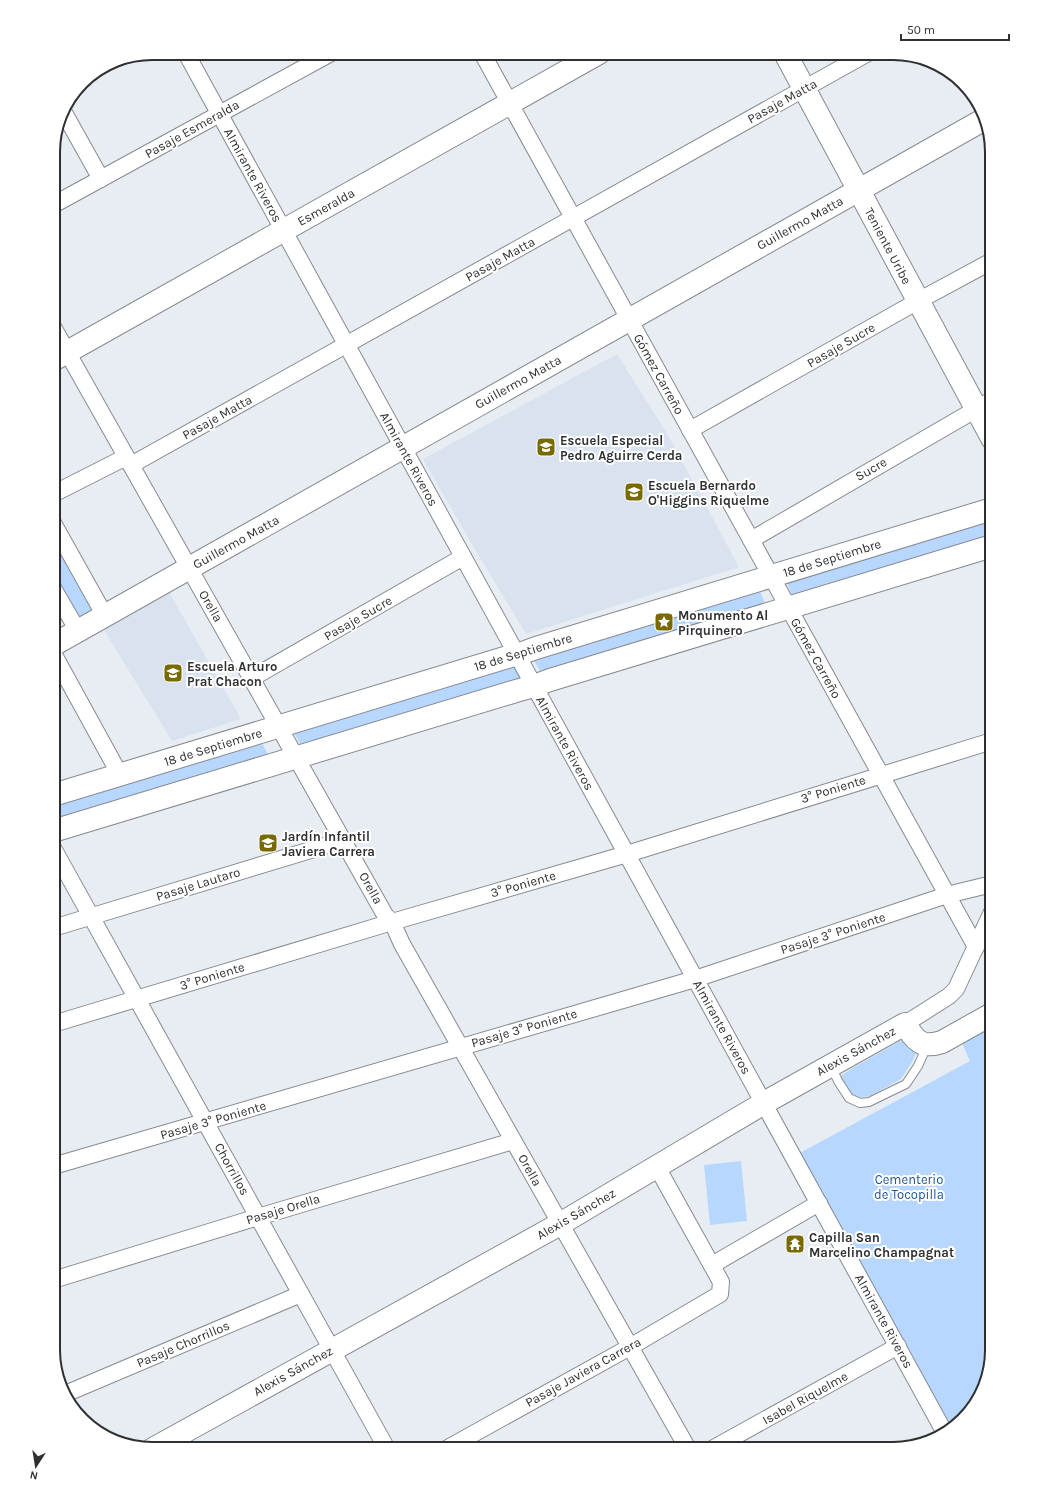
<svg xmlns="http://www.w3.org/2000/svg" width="1045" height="1502" font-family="Karla,sans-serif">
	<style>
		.built { fill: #d9e3f0 }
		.green { fill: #b8d7fe }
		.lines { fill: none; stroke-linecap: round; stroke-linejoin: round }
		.lane-casing { stroke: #868a90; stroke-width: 10 }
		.street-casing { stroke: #868a90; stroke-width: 18 }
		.secondary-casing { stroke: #868a90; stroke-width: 24 }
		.primary-casing { stroke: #868a90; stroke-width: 24 }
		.lane { stroke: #fff; stroke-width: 8 }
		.street { stroke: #fff; stroke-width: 16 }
		.secondary { stroke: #fff; stroke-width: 22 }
		.primary { stroke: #fff; stroke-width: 22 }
		.labels { text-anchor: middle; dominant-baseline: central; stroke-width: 4; stroke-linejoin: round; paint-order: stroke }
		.street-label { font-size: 13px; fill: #2e3032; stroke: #fff }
		.poi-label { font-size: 13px; font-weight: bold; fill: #2e3032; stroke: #fff; text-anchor: start }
		.park-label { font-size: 13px; fill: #1e5494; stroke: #fff }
		.rim { fill: none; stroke: #2e3032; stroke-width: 2 }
	</style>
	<rect width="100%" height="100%" fill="#e8edf3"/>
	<g class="built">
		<path d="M617 354 668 435 739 567 526 634 474 548 423 459Z"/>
		<path d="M169 592 241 719 172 741 102 627Z"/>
	</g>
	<g class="green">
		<path d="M992 520V537L794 599 787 583Z"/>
		<path d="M60 546 98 607 82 621 53 572V550Z"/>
		<path d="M759 588 766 606 543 676 532 657Z"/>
		<path d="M519 662 528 680 301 746 293 731Z"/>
		<path d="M261 741 270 758 53 823V804Z"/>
		<path d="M992 1028V1350L979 1399 951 1427 796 1155 970 1061 962 1043Z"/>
		<path d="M911 1035 920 1045 912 1062 901 1079 870 1096 856 1098 850 1097 839 1077 851 1069Z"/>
		<path d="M741 1161 747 1221 710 1225 704 1165Z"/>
	</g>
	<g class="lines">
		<g class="lane-casing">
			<path id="lane" d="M831 1066 838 1081 849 1098 860 1103 869 1102 906 1084 918 1066 927 1046"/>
		</g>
		<g class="street-casing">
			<g id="street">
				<path d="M186 53 945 1433"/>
				<path d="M482 53 976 947"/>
				<path d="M63 111 101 179"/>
				<path d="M53 205 331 53"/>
				<path d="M53 327 385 915 392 922 402 944 688 1449"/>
				<path d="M690 430 918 301 992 261"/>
				<path d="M131 465 868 53"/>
				<path d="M53 494 126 457"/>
				<path d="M53 523 105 616"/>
				<path d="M751 540 992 400"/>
				<path d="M53 588 78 631"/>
				<path d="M53 653 120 775"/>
				<path d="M252 678 463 557"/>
				<path d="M53 848 387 1449"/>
				<path d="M53 928 344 840"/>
				<path d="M53 1024 392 922 627 854 992 741"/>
				<path d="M905 1024 949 996 956 989 992 912"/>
				<path d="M53 1166 695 979 947 895 992 884"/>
				<path d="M712 1265 819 1203"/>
				<path d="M53 1280 258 1217 513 1141"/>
				<path d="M65 1394 301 1294"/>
				<path d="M446 1449 630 1347 720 1294 721 1282 657 1167"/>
				<path d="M712 1449 898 1346"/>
			</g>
		</g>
		<g class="secondary-casing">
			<g id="secondary">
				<path d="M785 53 992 438"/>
				<path d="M53 360 599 53"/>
				<path d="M53 645 983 120"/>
				<path d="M153 1449 560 1224 764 1103 905 1024C915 1040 921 1049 942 1042L992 1014"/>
			</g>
		</g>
		<g class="primary-casing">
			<g id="primary">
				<path d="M53 795 511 656 517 655 536 648 992 509"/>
				<path d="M53 831 516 691 534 686 550 680 992 546"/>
			</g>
		</g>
		<use href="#lane" class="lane"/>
		<use href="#street" class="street"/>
		<use href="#secondary" class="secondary"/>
		<use href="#primary" class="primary"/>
	</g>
	<defs>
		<g id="school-square" transform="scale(1)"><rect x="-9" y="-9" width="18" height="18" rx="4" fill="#786900" stroke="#fff"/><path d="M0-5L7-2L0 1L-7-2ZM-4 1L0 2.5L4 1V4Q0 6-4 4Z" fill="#fff"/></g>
		<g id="sight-square" transform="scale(1)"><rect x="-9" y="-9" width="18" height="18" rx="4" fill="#786900" stroke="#fff"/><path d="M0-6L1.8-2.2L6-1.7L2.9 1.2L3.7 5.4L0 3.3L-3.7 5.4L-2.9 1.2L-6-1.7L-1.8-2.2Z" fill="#fff"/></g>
		<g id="temple-square" transform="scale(1)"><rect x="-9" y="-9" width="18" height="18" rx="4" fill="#786900" stroke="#fff"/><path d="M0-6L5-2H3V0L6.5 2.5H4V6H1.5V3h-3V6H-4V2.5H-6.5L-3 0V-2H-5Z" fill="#fff"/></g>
	</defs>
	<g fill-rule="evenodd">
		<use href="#school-square" x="546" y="447"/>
		<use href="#school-square" x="634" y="492"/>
		<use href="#sight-square" x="664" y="622"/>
		<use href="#school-square" x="173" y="673"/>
		<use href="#school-square" x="268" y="843"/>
		<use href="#temple-square" x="795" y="1244"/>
	</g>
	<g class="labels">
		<g class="street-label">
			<text transform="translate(782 101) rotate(-29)">Pasaje Matta</text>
			<text transform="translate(192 129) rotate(-29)">Pasaje Esmeralda</text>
			<text transform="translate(253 175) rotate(61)">Almirante Riveros</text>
			<text transform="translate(326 207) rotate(-29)">Esmeralda</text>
			<text transform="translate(800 223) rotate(-29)">Guillermo Matta</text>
			<text transform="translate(888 246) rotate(62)">Teniente Uribe</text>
			<text transform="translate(500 259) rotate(-29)">Pasaje Matta</text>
			<text transform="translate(841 345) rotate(-30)">Pasaje Sucre</text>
			<text transform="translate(659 374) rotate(61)">Gómez Carreño</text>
			<text transform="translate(518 382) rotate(-29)">Guillermo Matta</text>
			<text transform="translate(217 417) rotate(-29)">Pasaje Matta</text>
			<text transform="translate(409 459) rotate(61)">Almirante Riveros</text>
			<text transform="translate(871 469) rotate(-30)">Sucre</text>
			<text transform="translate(236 542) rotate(-29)">Guillermo Matta</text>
			<text transform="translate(832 558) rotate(-17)">18 de Septiembre</text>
			<text transform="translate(211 606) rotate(60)">Orella</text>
			<text transform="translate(358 618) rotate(-30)">Pasaje Sucre</text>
			<text transform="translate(523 652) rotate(-17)">18 de Septiembre</text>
			<text transform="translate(816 658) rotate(61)">Gómez Carreño</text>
			<text transform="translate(565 743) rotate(61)">Almirante Riveros</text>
			<text transform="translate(213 747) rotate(-17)">18 de Septiembre</text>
			<text transform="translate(833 789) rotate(-17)">3° Poniente</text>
			<text transform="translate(198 884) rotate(-17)">Pasaje Lautaro</text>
			<text transform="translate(523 884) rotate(-16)">3° Poniente</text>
			<text transform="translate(371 888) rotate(61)">Orella</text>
			<text transform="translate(833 933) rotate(-18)">Pasaje 3° Poniente</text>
			<text transform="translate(212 976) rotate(-17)">3° Poniente</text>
			<text transform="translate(722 1027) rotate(61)">Almirante Riveros</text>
			<text transform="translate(524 1028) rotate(-16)">Pasaje 3° Poniente</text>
			<text transform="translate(856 1051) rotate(-29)">Alexis Sánchez</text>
			<text transform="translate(213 1120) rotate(-16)">Pasaje 3° Poniente</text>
			<text transform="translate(232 1169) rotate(61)">Chorrillos</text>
			<text transform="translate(530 1170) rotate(61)">Orella</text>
			<text transform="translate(283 1209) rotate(-17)">Pasaje Orella</text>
			<text transform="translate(576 1214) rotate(-30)">Alexis Sánchez</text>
			<text transform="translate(884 1321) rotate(61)">Almirante Riveros</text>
			<text transform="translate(183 1344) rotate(-23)">Pasaje Chorrillos</text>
			<text transform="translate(293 1371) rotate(-29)">Alexis Sánchez</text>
			<text transform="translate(583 1372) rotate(-29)">Pasaje Javiera Carrera</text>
			<text transform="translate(805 1398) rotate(-29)">Isabel Riquelme</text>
		</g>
		<g class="poi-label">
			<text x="560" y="440">Escuela Especial<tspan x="560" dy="15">Pedro Aguirre Cerda</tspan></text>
			<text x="648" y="485">Escuela Bernardo<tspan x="648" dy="15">O'Higgins Riquelme</tspan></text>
			<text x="678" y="615">Monumento Al<tspan x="678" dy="15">Pirquinero</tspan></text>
			<text x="187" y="666">Escuela Arturo<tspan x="187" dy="15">Prat Chacon</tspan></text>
			<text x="282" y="836">Jardín Infantil<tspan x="282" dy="15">Javiera Carrera</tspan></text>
			<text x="809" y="1237">Capilla San<tspan x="809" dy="15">Marcelino Champagnat</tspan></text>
		</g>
		<g class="park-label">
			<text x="909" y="1179">Cementerio<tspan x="909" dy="15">de Tocopilla</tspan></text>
		</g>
	</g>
	<path d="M0 0H1045V1502H0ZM152 60H893A92 92 0 0 1 985 152V1350A92 92 0 0 1 893 1442H152A92 92 0 0 1 60 1350V152A92 92 0 0 1 152 60Z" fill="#fff" fill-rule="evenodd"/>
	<path class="rim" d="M152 60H893A92 92 0 0 1 985 152V1350A92 92 0 0 1 893 1442H152A92 92 0 0 1 60 1350V152A92 92 0 0 1 152 60Z"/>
	<g transform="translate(36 1466) rotate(192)" stroke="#ffffff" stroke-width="3" paint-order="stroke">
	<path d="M0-3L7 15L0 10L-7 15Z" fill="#2e3032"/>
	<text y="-6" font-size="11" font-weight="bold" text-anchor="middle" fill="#2e3032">N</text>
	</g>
	<path d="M901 34v6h108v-6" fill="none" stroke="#2e3032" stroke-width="2"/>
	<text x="907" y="34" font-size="12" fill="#2e3032" stroke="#ffffff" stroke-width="3" paint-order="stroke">50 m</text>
</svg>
